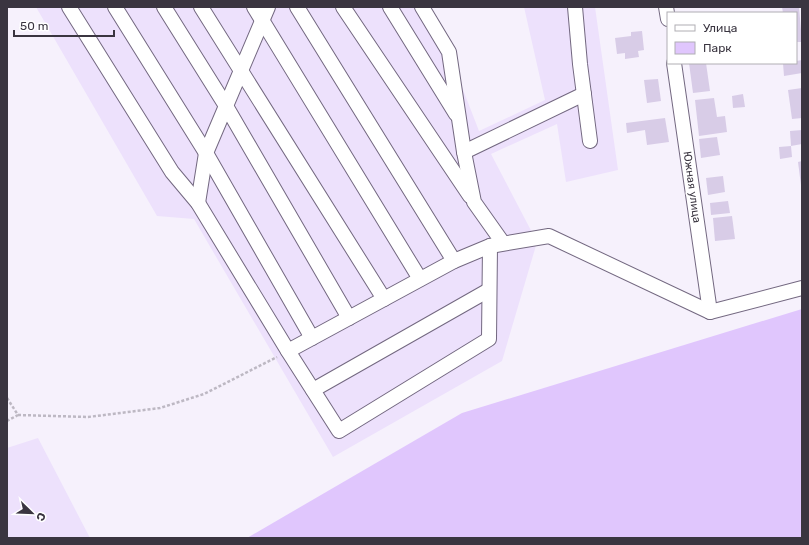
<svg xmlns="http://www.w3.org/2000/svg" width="809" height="545" font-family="Rubik,sans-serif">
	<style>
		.built { fill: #ede1fc }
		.green { fill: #e0c6fd }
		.building { fill: #d8cce7 }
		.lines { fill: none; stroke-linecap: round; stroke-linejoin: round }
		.minor-casing { stroke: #736880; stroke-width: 16 }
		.path { stroke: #bdb8c3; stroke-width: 2.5; stroke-dasharray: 3 2; stroke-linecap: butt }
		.minor { stroke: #fff; stroke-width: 14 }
		.labels { text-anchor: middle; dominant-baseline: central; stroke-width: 3.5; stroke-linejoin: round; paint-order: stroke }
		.street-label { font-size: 11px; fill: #3a3540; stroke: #fff }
	</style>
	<rect width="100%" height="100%" fill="#f6f1fc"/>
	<g class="built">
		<path d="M36 7H431L479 131 545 100 524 7H595L618 170 566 182 557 124 491 154 537 242 502 361 333 457 194 219 157 216Z"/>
		<path d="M38 438 90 538H7V448Z"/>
	</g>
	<path class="green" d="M802 309V538H247L462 413Z"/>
	<g class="building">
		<path d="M782 7H799L802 42H796V13H783Z"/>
		<path d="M642 31 644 50 638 51 639 57 625 59V53L617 54 615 38 631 36V32Z"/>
		<path d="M802 60V73L784 76 783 63H796V61Z"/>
		<path d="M689 63H706L710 91 693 93Z"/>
		<path d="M658 79 661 101 647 103 644 80Z"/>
		<path d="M802 88V118L792 119 788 90Z"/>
		<path d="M743 94 745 107 733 108 732 96Z"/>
		<path d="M714 98 717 117 725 116 727 132 699 136 695 100Z"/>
		<path d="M665 118 669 142 647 145 645 130 627 133 626 123Z"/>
		<path d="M802 130V144L791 146 790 131Z"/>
		<path d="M717 137 720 155 701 158 699 139Z"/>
		<path d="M791 146 792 157 780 159 779 147Z"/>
		<path d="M802 161V184L801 185 798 162Z"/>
		<path d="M723 176 725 192 708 195 706 178Z"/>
		<path d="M728 201 730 213 711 215 710 203Z"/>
		<path d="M732 216 735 239 715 241 713 218Z"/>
	</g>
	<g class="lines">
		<g class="minor-casing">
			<g id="minor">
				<path d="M69 7 172 172 198 203 288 351 339 431 489 339 490 246"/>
				<path d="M115 7 206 153 312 338"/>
				<path d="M164 7 226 106 349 318"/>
				<path d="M201 7 384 299"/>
				<path d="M254 7 420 279"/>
				<path d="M297 7 454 261"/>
				<path d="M343 7 470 196"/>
				<path d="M390 7 456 114"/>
				<path d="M422 7 449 52 464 152 474 202 503 243"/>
				<path d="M575 7 580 64 590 141"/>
				<path d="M666 7 668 19"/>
				<path d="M674 63 710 312"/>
				<path d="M464 152 584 94"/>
				<path d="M198 203 206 153 268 7"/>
				<path d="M288 351 454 261 490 246 549 236 710 312 802 288"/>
				<path d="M313 390 489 290"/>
			</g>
		</g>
		<g class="path">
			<path d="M7 398 18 415 7 421"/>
			<path d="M18 415 88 417 160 408 204 394 277 357"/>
		</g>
		<use href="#minor" class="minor"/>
	</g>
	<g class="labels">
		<g class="street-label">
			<text transform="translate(692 187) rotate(82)">Южная улица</text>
		</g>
	</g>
	<rect width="809" height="545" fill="none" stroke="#3a3540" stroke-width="16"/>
	<rect x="667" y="12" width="130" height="52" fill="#ffffff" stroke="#b0aeb3"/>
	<rect x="675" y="25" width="20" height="6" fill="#ffffff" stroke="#b0aeb3"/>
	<text x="703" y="32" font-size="12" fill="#3a3540">Улица</text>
	<rect x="675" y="42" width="20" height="12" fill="#e0c6fd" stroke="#b0aeb3"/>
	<text x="703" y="52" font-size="12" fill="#3a3540">Парк</text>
	<g transform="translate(32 513) rotate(113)" stroke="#ffffff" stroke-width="3" paint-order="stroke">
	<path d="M0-3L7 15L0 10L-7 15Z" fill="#3a3540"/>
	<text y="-6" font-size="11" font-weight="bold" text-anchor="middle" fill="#3a3540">С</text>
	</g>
	<path d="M14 30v6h100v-6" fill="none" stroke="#3a3540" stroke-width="2"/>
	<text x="20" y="30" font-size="12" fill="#3a3540" stroke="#ffffff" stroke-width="3" paint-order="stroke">50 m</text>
</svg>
